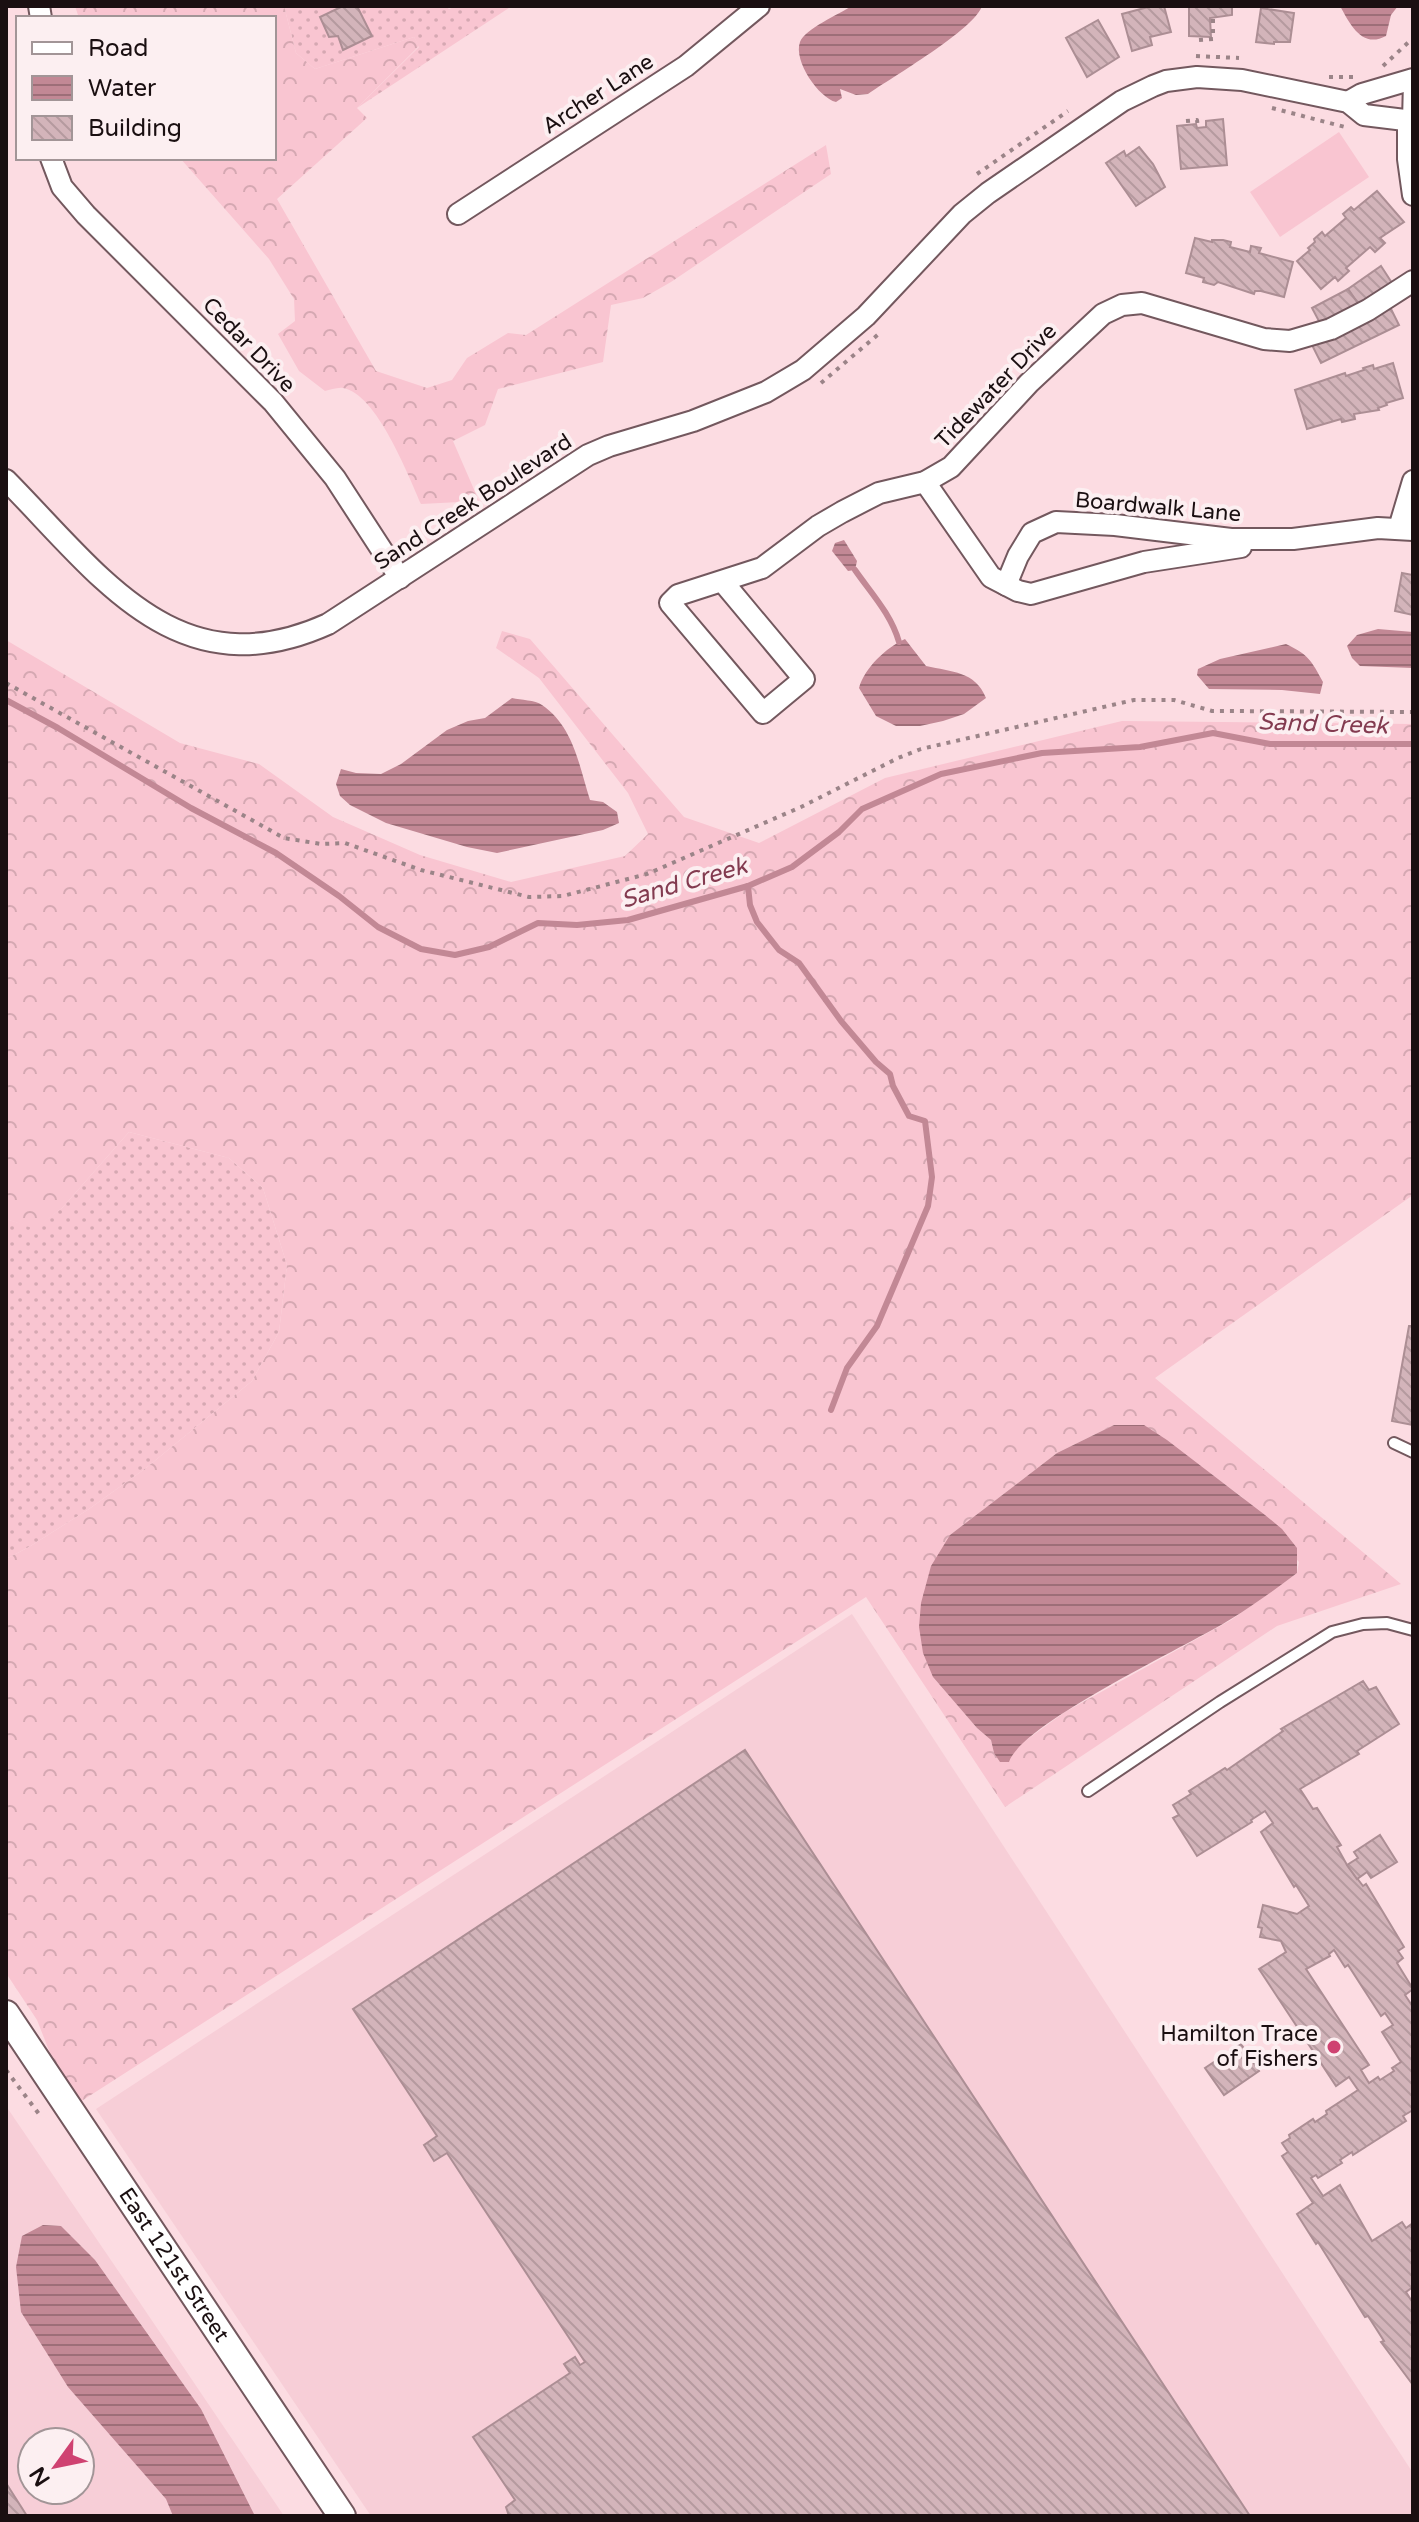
<svg xmlns="http://www.w3.org/2000/svg" width="1419" height="2522" font-family="'Varela Round',sans-serif">
	<style>
		.built { fill: #f7ced7; fill-rule: evenodd }
		.grass { fill: url(#grass-dots) }
		.forest { fill: url(#forest-crowns); fill-rule: evenodd }
		.pitch { fill: #f9c5d1 }
		.water { fill: url(#water-rules) }
		.lines { fill: none; stroke-linecap: round; stroke-linejoin: round }
		.stream { stroke: #c28895; stroke-width: 6 }
		.building { fill: url(#building-back-hatch); stroke: #ac8e94; stroke-width: 2; fill-rule: evenodd }
		.service-casing { stroke: #73585e; stroke-width: 14 }
		.minor-casing { stroke: #73585e; stroke-width: 24 }
		.tertiary-casing { stroke: #73585e; stroke-width: 30 }
		.path { stroke: #9b8488; stroke-width: 4; stroke-dasharray: 4 6; stroke-linecap: butt }
		.service { stroke: #fff; stroke-width: 10 }
		.minor { stroke: #fff; stroke-width: 20 }
		.tertiary { stroke: #fff; stroke-width: 26 }
		.poi-dot { fill: #cf4271; stroke: #fceff1; stroke-width: 3 }
		.labels { text-anchor: middle; dominant-baseline: central; stroke-width: 8; stroke-linejoin: round; paint-order: stroke }
		.street-label { font-size: 22px; fill: #1a0f11; stroke: #fceff1 }
		.poi-label { font-size: 22px; fill: #1a0f11; stroke: #fceff1; text-anchor: end }
		.water-label { font-size: 24px; font-style: italic; fill: #833b50; stroke: #fceff1 }
	</style>
	<defs>
		<pattern id="grass-dots" width="8" height="8" patternUnits="userSpaceOnUse" patternTransform="scale(2)"><rect width="8" height="8" fill="#f9c5d1"/><path d="M2 2h.1M6 6h.1" fill="none" stroke="#d5a8b2" stroke-width="1.8" stroke-linecap="round"/></pattern>
		<pattern id="forest-crowns" width="20" height="18" patternUnits="userSpaceOnUse" patternTransform="scale(2)"><rect width="20" height="18" fill="#f9c5d1"/><path d="M2 6a3 3 0 1 1 6 0M12 15a3 3 0 1 1 6 0" fill="none" stroke="#d5a8b2"/></pattern>
		<pattern id="water-rules" width="6" height="5" patternUnits="userSpaceOnUse" patternTransform="scale(2)"><rect width="6" height="5" fill="#c28895"/><path d="M0 2.5h6" fill="none" stroke="#9d6e78"/></pattern>
		<pattern id="building-back-hatch" width="6" height="6" patternUnits="userSpaceOnUse" patternTransform="scale(2)"><rect width="6" height="6" fill="#d3b4ba"/><path d="M-1 5l2 2M0 0l6 6M5-1l2 2" fill="none" stroke="#b59a9f"/></pattern>
	</defs>
	<rect width="100%" height="100%" fill="#fcdce2"/>
	<g class="built">
		<path d="M852 1614 1413 2473V2516H371L96 2109Z"/>
		<path d="M6 2106 134 2294 284 2516H6ZM32 2442H80V2490H32Z"/>
	</g>
	<g class="grass">
		<path d="M284 6H446L449 9 456 6H512L357 108 419 47 414 37 315 69 296 53Z"/>
		<path d="M129 1132 229 1158 263 1188 287 1265 279 1332 252 1381 146 1468 89 1509 29 1547 6 1559V1219L35 1228 62 1208Z"/>
	</g>
	<g class="forest">
		<path d="M75 6H284L296 53 315 69 414 37 419 46 357 108 367 118 277 199 376 371 427 388 452 380 467 358 508 333 526 335 826 145 831 174 671 282 643 298 611 305 603 362 498 389 485 425 453 441 479 501 421 504C408 475 377 394 343 388 338 387 330 390 325 391L299 371 278 334 295 321 294 299 269 259 180 158H274V18H79Z"/>
		<path d="M502 631 530 639 684 817 759 843 885 778 1122 721 1413 724V1195L1155 1378 1401 1584 1277 1626 1005 1807 866 1597 80 2102 61 2081 37 2020 6 1973V1559L29 1547 89 1509 146 1468 252 1381 279 1332 287 1265 263 1188 229 1158 129 1132 62 1208 35 1229 6 1219V640L180 743 259 764 333 817 420 855 511 882 625 856 648 834 628 793 539 678 496 648ZM1114 1425 1212 1475 1242 1497 1299 1562 1297 1573 1231 1620 1065 1712 1018 1746 1011 1755 994 1753 991 1740 977 1728 933 1677 950 1535 1057 1453Z"/>
	</g>
	<path class="pitch" d="M1339 132 1369 177 1280 237 1250 192Z"/>
	<g class="water">
		<path d="M852 6H982C975 29 891 78 868 94L856 95 840 89 842 98 836 102C819 98 793 61 800 42 805 29 839 14 852 6Z"/>
		<path d="M1340 6H1398L1391 15 1386 36C1362 49 1350 24 1340 6Z"/>
		<path d="M844 540 857 561 855 570 848 571 832 551 835 543Z"/>
		<path d="M1378 629 1413 632V668L1360 666 1352 658 1347 646 1357 635Z"/>
		<path d="M905 639 926 666C952 672 975 671 986 698L964 714 943 721 920 726H896L876 716 859 688C865 667 886 648 905 639Z"/>
		<path d="M1286 644C1309 655 1311 660 1323 682L1320 694 1282 690 1209 689 1197 675 1198 669 1220 659Z"/>
		<path d="M512 698C521 700 535 700 542 705 574 727 579 766 590 800L603 802 617 812 619 823 603 830 497 853 467 847 386 823 350 805 340 796 336 784 341 769 356 773 381 774 401 764 447 730 468 721 485 718Z"/>
		<path d="M1114 1425H1144L1167 1440 1265 1515 1282 1529 1297 1548V1573C1276 1589 1254 1605 1231 1619 1190 1645 1021 1723 1009 1762H1000L994 1753 991 1740 977 1728 933 1677 923 1653 919 1627 921 1603 931 1566 950 1535 1057 1453Z"/>
		<path d="M43 2225 61 2226 95 2260 201 2409 255 2516H173L166 2499 68 2387 21 2312 16 2267 22 2236Z"/>
	</g>
	<g class="lines">
		<g class="stream">
			<path d="M855 570C871 593 891 614 899 642"/>
			<path d="M6 700 58 728 191 808 276 853 339 896 378 927 421 949 455 955 489 947 538 923 577 925 628 920 748 886 792 867 839 832 862 809 941 774 1042 753 1140 747 1213 733 1270 744H1413"/>
			<path d="M748 886 750 905 757 922 779 950 799 963 841 1021 876 1062 890 1074 893 1086 909 1116 925 1121 932 1177 928 1206 877 1326 847 1368 831 1410"/>
		</g>
	</g>
	<g class="building">
		<path d="M343 6H357L372 36 343 50 338 36 329 37 320 17Z"/>
		<path d="M1152 6H1164L1171 32 1150 37 1152 45 1132 51 1122 14Z"/>
		<path d="M1189 6H1232V15L1210 18 1211 37 1189 36Z"/>
		<path d="M1261 8 1294 13 1290 42H1274V44L1256 42Z"/>
		<path d="M1098 20 1119 57 1087 77 1066 38Z"/>
		<path d="M1223 119 1227 165 1181 169 1177 126 1196 124 1197 128 1206 127V121Z"/>
		<path d="M1139 147 1153 164 1165 187 1136 206 1106 163 1124 151 1126 156Z"/>
		<path d="M1377 191 1404 222 1380 238 1385 243 1375 252 1370 247 1346 268 1349 271 1338 281 1335 277 1321 289 1297 261 1310 250 1308 248 1315 242 1314 239 1322 232 1325 236 1346 218 1343 214 1351 207 1354 210Z"/>
		<path d="M1195 238 1212 242V240H1223L1231 242 1230 247 1250 252 1251 246 1261 248 1259 253 1293 262 1284 297 1261 291H1255L1254 294 1218 282 1214 285 1203 282 1204 278 1186 273Z"/>
		<path d="M1381 266 1392 283 1359 305 1348 289Z"/>
		<path d="M1348 289 1359 305 1321 325 1312 308Z"/>
		<path d="M1390 307 1399 325 1321 363 1312 345Z"/>
		<path d="M1393 363 1403 398 1386 403 1387 405 1378 408 1379 410 1354 414 1355 419 1342 422 1341 419 1307 429 1295 390 1345 373 1346 376 1364 370 1363 368 1373 365 1374 369Z"/>
		<path d="M1402 573 1413 575V615L1395 611Z"/>
		<path d="M1409 1326H1413V1425L1392 1421Z"/>
		<path d="M1363 1681 1369 1690 1376 1687 1399 1724 1357 1751 1359 1754 1300 1789 1313 1809 1317 1808 1341 1845 1337 1847 1347 1865 1363 1886 1366 1884 1404 1947 1398 1951 1403 1958 1397 1963 1413 1989 1405 1995 1413 2007V2110L1403 2116 1406 2121 1353 2155 1352 2152 1340 2160 1342 2163 1318 2178 1316 2175 1311 2178 1323 2196 1340 2185 1372 2241 1402 2222 1406 2228 1413 2223V2287L1406 2292 1413 2303V2385L1381 2342 1384 2341 1368 2316 1365 2317 1318 2242 1316 2244 1297 2214 1313 2203 1282 2156 1288 2152 1282 2143 1290 2138 1289 2135 1313 2119 1315 2122 1327 2114 1326 2111 1358 2090 1349 2077 1336 2086 1259 1969 1286 1952 1281 1941 1260 1937 1262 1928 1258 1927 1263 1905 1297 1914 1309 1906 1296 1885 1294 1887 1261 1832 1273 1823 1265 1811 1251 1820 1252 1822 1197 1856 1173 1818 1179 1815 1173 1805 1191 1794 1189 1791 1225 1768 1227 1770 1283 1731 1281 1729ZM1334 1950 1345 1967 1348 1965 1381 2016 1385 2013 1393 2025 1382 2032 1401 2062 1392 2068 1394 2071 1380 2080 1378 2077 1369 2083 1361 2070 1369 2065 1306 1969 1330 1956 1329 1954Z"/>
		<path d="M745 1750 1250 2516H509L506 2507 515 2500 473 2437 570 2373 564 2364 575 2357 580 2365 585 2362 447 2153 434 2161 424 2145 437 2136 353 2009Z"/>
		<path d="M1380 1835 1397 1862 1371 1878 1367 1872 1357 1879 1347 1865 1358 1858 1354 1852Z"/>
		<path d="M1241 2044 1259 2071 1224 2095 1205 2068Z"/>
		<path d="M6 2483 27 2516H6Z"/>
	</g>
	<g class="lines">
		<g class="service-casing">
			<g id="service">
				<path d="M1408 121 1409 81"/>
				<path d="M1394 1443 1413 1452"/>
				<path d="M1088 1791 1220 1702 1332 1632 1363 1624 1387 1623 1413 1630"/>
			</g>
		</g>
		<g class="minor-casing">
			<g id="minor">
				<path d="M39 6 41 18"/>
				<path d="M1348 102 1362 94 1413 79"/>
				<path d="M1408 121V159L1413 195"/>
				<path d="M51 158 62 187 86 215 273 402 335 478 400 578"/>
				<path d="M458 214 686 66 759 6"/>
				<path d="M6 480C100 575 177 692 328 624L588 455 609 446 693 421 766 392 803 370 866 316 962 214 988 193 1122 101 1153 86 1166 81 1197 77 1242 80 1348 102 1364 115 1413 121"/>
				<path d="M925 482 991 577 1018 591 1031 594 1144 562 1241 547"/>
				<path d="M1399 528 1413 481"/>
				<path d="M723 582 804 679 763 713 670 603 678 595 762 568 818 526 842 512 879 493 925 482 951 467 1029 383 1103 314 1122 305 1142 303 1264 339 1290 341 1331 329 1368 310 1413 281"/>
				<path d="M1006 585 1018 556 1032 533 1056 522 1115 525 1231 539H1293L1378 528 1413 530"/>
			</g>
		</g>
		<g class="tertiary-casing">
			<g id="tertiary">
				<path id="s1" d="M6 2014 342 2516"/>
			</g>
		</g>
		<g class="path">
			<path d="M1199 40 1213 39V18"/>
			<path d="M1196 56 1239 58"/>
			<path d="M1383 66 1413 38"/>
			<path d="M1329 77H1353"/>
			<path d="M1272 108 1345 127"/>
			<path d="M1186 121 1197 120 1198 128"/>
			<path d="M977 174 1068 111"/>
			<path d="M821 383 881 332"/>
			<path d="M6 683 284 838 321 844 345 843 421 870 529 897 563 896 647 874 801 807 898 758 921 749 1134 700H1174L1212 711H1226L1413 712"/>
			<path d="M6 2070 42 2118"/>
		</g>
		<use href="#service" class="service"/>
		<use href="#minor" class="minor"/>
		<use href="#tertiary" class="tertiary"/>
	</g>
	<circle class="poi-dot" cx="1334" cy="2047" r="8"/>
	<g class="labels">
		<g class="street-label">
			<text transform="translate(598 94) rotate(-33)">Archer Lane</text>
			<text transform="translate(249 345) rotate(46)">Cedar Drive</text>
			<text transform="translate(996 386) rotate(-46)">Tidewater Drive</text>
			<text transform="translate(473 502) rotate(-33)">Sand Creek Boulevard</text>
			<text transform="translate(1158 507) rotate(5)">Boardwalk Lane</text>
			<text stroke="none"><textPath href="#s1" startOffset="302">East 121st Street</textPath></text>
		</g>
		<g class="poi-label">
			<text x="1318" y="2034">Hamilton Trace<tspan x="1318" dy="25">of Fishers</tspan></text>
		</g>
		<g class="water-label">
			<text transform="translate(1323 724) rotate(2)">Sand Creek</text>
			<text transform="translate(684 883) rotate(-16)">Sand Creek</text>
		</g>
	</g>
	<rect width="1419" height="2522" fill="none" stroke="#1a0f11" stroke-width="16"/>
	<rect x="16" y="16" width="260" height="144" fill="#fceff1" stroke="#a29597" stroke-width="2"/>
	<rect x="32" y="42" width="40" height="12" fill="#ffffff" stroke="#a29597" stroke-width="2"/>
	<text x="88" y="56" font-size="24" fill="#1a0f11">Road</text>
	<rect x="32" y="76" width="40" height="24" fill="url(#water-rules)" stroke="#a29597" stroke-width="2"/>
	<text x="88" y="96" font-size="24" fill="#1a0f11">Water</text>
	<rect x="32" y="116" width="40" height="24" fill="url(#building-back-hatch)" stroke="#a29597" stroke-width="2"/>
	<text x="88" y="136" font-size="24" fill="#1a0f11">Building</text>
	<g transform="translate(56 2466) rotate(237)"><circle r="38" fill="#fceff1" stroke="#a29597" stroke-width="2"/>
	<path d="M0-6L14 30L0 20L-14 30Z" fill="#cf4271"/>
	<text y="-12" font-size="22" font-weight="bold" text-anchor="middle" fill="#1a0f11">N</text>
	</g>
</svg>
